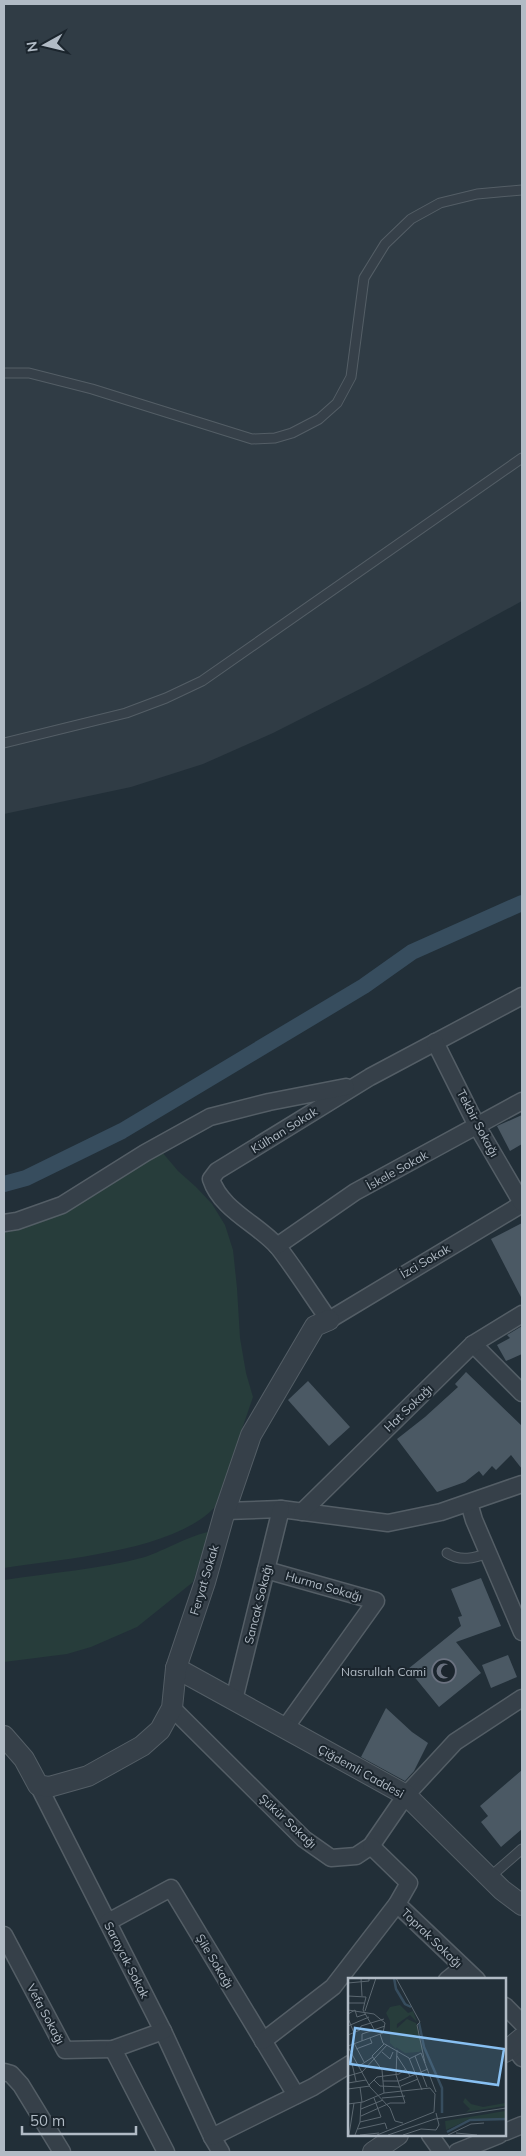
<svg xmlns="http://www.w3.org/2000/svg" width="526" height="2156" font-family="Mulish,sans-serif">
	<style>
		.airport { fill: #303c45 }
		.green { fill: #273d3b }
		.lines { fill: none; stroke-linecap: round; stroke-linejoin: round }
		.canal { stroke: #374d5e; stroke-width: 16 }
		.building { fill: #4b5964 }
		.service-casing { stroke: #545e66; stroke-width: 11 }
		.minor-casing { stroke: #545e66; stroke-width: 19 }
		.tertiary-casing { stroke: #545e66; stroke-width: 22 }
		.service { stroke: #364049; stroke-width: 9 }
		.minor { stroke: #364049; stroke-width: 16 }
		.tertiary { stroke: #364049; stroke-width: 20 }
		.labels { text-anchor: middle; dominant-baseline: central; stroke-width: 4; stroke-linejoin: round; paint-order: stroke }
		.street-label { font-size: 12px; fill: #b1bbc5; stroke: #1b252d }
		.poi-label { font-size: 12px; fill: #b1bbc5; stroke: #1b252d; text-anchor: end }
		.inset-river { fill: none; stroke: #374d5e; stroke-width: 2.5 }
		.inset-road { fill: none; stroke: #5b6770; stroke-width: 1 }
		.view { fill: #88c0f2; fill-opacity: 0.15; stroke: #88c0f2; stroke-width: 2.5 }
		.inset-edge { fill: none; stroke: #b1bbc5; stroke-width: 2.5 }
	</style>
	<rect width="100%" height="100%" fill="#222f38"/>
	<path class="airport" d="M4 4H522V601L368 685 273 733 203 764 131 787 4 814Z"/>
	<g class="green">
		<path d="M162 1152 178 1171 196 1187 212 1204 225 1225 233 1250 237 1288 240 1338 246 1373 253 1397 215 1507C174 1551 62 1559 4 1568V1231Z"/>
		<path d="M209 1532 193 1582 137 1627 91 1647 67 1654 4 1662V1580C49 1573 101 1569 145 1557 163 1551 193 1534 209 1532Z"/>
	</g>
	<g class="lines">
		<path class="canal" d="M4 1184 26 1178 122 1131 364 986 412 952 522 903"/>
	</g>
	<g class="building">
		<path d="M522 1115V1144L510 1151 497 1126Z"/>
		<path d="M522 1223V1299L491 1239Z"/>
		<path d="M522 1326V1354L506 1361 497 1345 510 1338 507 1335Z"/>
		<path d="M466 1372 522 1426V1469L511 1455 496 1470 492 1466 483 1476 479 1471 465 1482 437 1492 397 1439 425 1417 458 1387 455 1384Z"/>
		<path d="M308 1381 350 1427 329 1446 288 1400Z"/>
		<path d="M481 1578 501 1626 456 1642 481 1673 439 1707 408 1669 461 1626 458 1617 462 1616 451 1589Z"/>
		<path d="M508 1655 517 1677 491 1688 482 1665Z"/>
		<path d="M386 1708 412 1732 428 1743 414 1771 405 1781 361 1757Z"/>
		<path d="M522 1770V1829L501 1847 481 1822 488 1816 480 1806Z"/>
	</g>
	<g class="lines">
		<g class="service-casing">
			<g id="service">
				<path d="M4 373H29L92 389 252 439 275 438 292 433 319 419 337 403 351 377 364 278 385 244 411 219 440 203 477 194 522 190"/>
				<path d="M4 743 126 713 166 698 202 681 522 458"/>
				<path d="M447 1553C460 1562 475 1558 488 1553"/>
				<path d="M490 1877 522 1849"/>
			</g>
		</g>
		<g class="minor-casing">
			<g id="minor">
				<path d="M522 996 370 1077 217 1171 211 1179C221 1210 258 1224 278 1247 296 1270 312 1296 329 1320L522 1204"/>
				<path d="M435 1042 477 1126 522 1203"/>
				<path d="M4 1223 17 1221 62 1205 145 1153 210 1117 269 1102 346 1087"/>
				<path d="M277 1246 355 1192 522 1101"/>
				<path d="M473 1344 522 1393"/>
				<path d="M469 1503 474 1520 522 1632"/>
				<path d="M225 1511 281 1509 388 1523 441 1512 522 1484"/>
				<path d="M302 1512 473 1344 522 1314"/>
				<path d="M266 1570 376 1601 285 1728"/>
				<path d="M234 1700 281 1509"/>
				<path d="M172 1708 304 1839 331 1858 356 1856 371 1846 406 1795 455 1742 522 1698"/>
				<path d="M38 1785 163 2031 212 2137 221 2152"/>
				<path d="M397 1904 477 1980"/>
				<path d="M108 1922 171 1888 296 2095"/>
				<path d="M4 1935 65 2050 113 2049 163 2031"/>
				<path d="M447 1980 463 1967"/>
				<path d="M505 2006 522 2023"/>
				<path d="M263 2041 333 1987 397 1904 409 1883 371 1846"/>
				<path d="M513 2046 522 2058"/>
				<path d="M113 2049 166 2152"/>
				<path d="M4 2072 11 2074 21 2085 62 2152"/>
				<path d="M505 2132 522 2125"/>
				<path d="M430 2135 442 2152"/>
				<path d="M212 2137 313 2087 350 2064"/>
				<path d="M457 2152 499 2135"/>
			</g>
		</g>
		<g class="tertiary-casing">
			<g id="tertiary">
				<path d="M176 1668 406 1795 502 1890 522 1905"/>
				<path d="M4 1736 24 1759 38 1785 49 1787 88 1776 142 1746 160 1730 172 1708 176 1668 205 1582 225 1511 251 1435 315 1326 329 1320"/>
				<path d="M505 2052 522 2038"/>
				<path d="M373 2152 398 2135"/>
			</g>
		</g>
		<use href="#service" class="service"/>
		<use href="#minor" class="minor"/>
		<use href="#tertiary" class="tertiary"/>
	</g>
	<defs>
		<g id="mosque-ring" transform="scale(1.25)"><circle r="9.5" fill="#1b252d" stroke="#6b7280" stroke-width="1.5"/><path d="M3.5-4.9A6 6 0 1 0 3.5 4.9A5 5 0 1 1 3.5-4.9Z" fill="#6b7280"/></g>
	</defs>
	<g fill-rule="evenodd">
		<use href="#mosque-ring" x="444" y="1671"/>
	</g>
	<g class="labels">
		<g class="street-label">
			<text transform="translate(478 1123) rotate(62)">Tekbir Sokağı</text>
			<text transform="translate(284 1130) rotate(-32)">Külhan Sokak</text>
			<text transform="translate(397 1170) rotate(-29)">İskele Sokak</text>
			<text transform="translate(425 1261) rotate(-30)">İzci Sokak</text>
			<text transform="translate(408 1408) rotate(-44)">Hat Sokağı</text>
			<text transform="translate(204 1580) rotate(-73)">Feryat Sokak</text>
			<text transform="translate(324 1586) rotate(16)">Hurma Sokağı</text>
			<text transform="translate(258 1604) rotate(-76)">Sancak Sokağı</text>
			<text transform="translate(361 1771) rotate(29)">Çiğdemli Caddesi</text>
			<text transform="translate(288 1821) rotate(43)">Şükür Sokağı</text>
			<text transform="translate(432 1938) rotate(44)">Toprak Sokağı</text>
			<text transform="translate(127 1960) rotate(63)">Saraycık Sokak</text>
			<text transform="translate(215 1961) rotate(59)">Şile Sokağı</text>
			<text transform="translate(46 2014) rotate(62)">Vefa Sokağı</text>
		</g>
		<g class="poi-label">
			<text x="426" y="1671">Nasrullah Cami</text>
		</g>
	</g>
	<g transform="translate(348 1978)">
		<rect width="158" height="158" fill="#222f38"/>
		<path d="M52 27 60 35 65 33 69 44 62 37 49 46 48 71 42 65V43L38 35 42 29ZM59 41 68 45 75 71 71 74 57 75 48 69V51ZM117 120 123 126 135 129 157 125V128L118 134 122 131 115 124ZM157 133V141H122L98 152 97 143Z" fill="#273d3b"/>
		<path class="inset-river" d="M46 0 48 11 57 26 63 29M71 45 76 69 94 110V135M99 154 122 142 158 141"/>
		<path class="inset-road" d="M13 0 14 18M48 0 72 44 69 47 77 85M0 5 21 3V0M0 18 18 19 15 32 26 51M0 25H16M0 32 26 36 37 45 35 55 0 68M17 33 28 0M0 36 7 32 9 39 18 36M0 40 6 55M0 48 21 39M32 56 35 65 61 80 74 112M0 57 12 52 13 48 36 41M14 63V56L37 48M6 65 16 84M0 69 22 109 42 130 47 143 55 145M8 71 24 65 22 60M34 74 42 81 45 74M49 78 62 98M67 78 79 109M3 81 8 103M61 81 73 75 88 114M11 88 25 79M0 98 14 94 39 67M26 102 32 108 53 109M35 103H51L80 91M0 105 18 102M21 107 29 99 51 96 58 91M53 108 70 101M12 109 14 124M0 111 22 108M36 115 34 92 24 78 36 66M34 120 57 118M0 126 15 124 36 115 82 110 87 116 86 134M13 131 35 122M13 138 42 125H57L48 97 49 72M12 144 33 139 26 120M10 151 37 145 39 151M108 155 129 157M1 157 6 125M7 157 12 144 13 124M12 157 31 155M29 157 86 134M40 157 87 141 158 130M55 157 73 151 88 152 91 147 88 135M100 157 123 146 136 145"/>
		<path class="view" d="M7 50 156 71 150 107 2 86Z"/>
		<rect width="158" height="158" class="inset-edge"/>
	</g>
	<rect width="526" height="2156" fill="none" stroke="#b1bbc5" stroke-width="10"/>
	<g transform="translate(45 45) rotate(262)" stroke="#1b252d" stroke-width="4" paint-order="stroke">
	<path d="M0-4L9 19L0 12L-9 19Z" fill="#b1bbc5"/>
	<text y="-8" font-size="14" font-weight="bold" text-anchor="middle" fill="#b1bbc5">N</text>
	</g>
	<path d="M22 2126v8h114v-8" fill="none" stroke="#b1bbc5" stroke-width="2.5"/>
	<text x="30" y="2126" font-size="15" fill="#b1bbc5" stroke="#1b252d" stroke-width="4" paint-order="stroke">50 m</text>
</svg>
